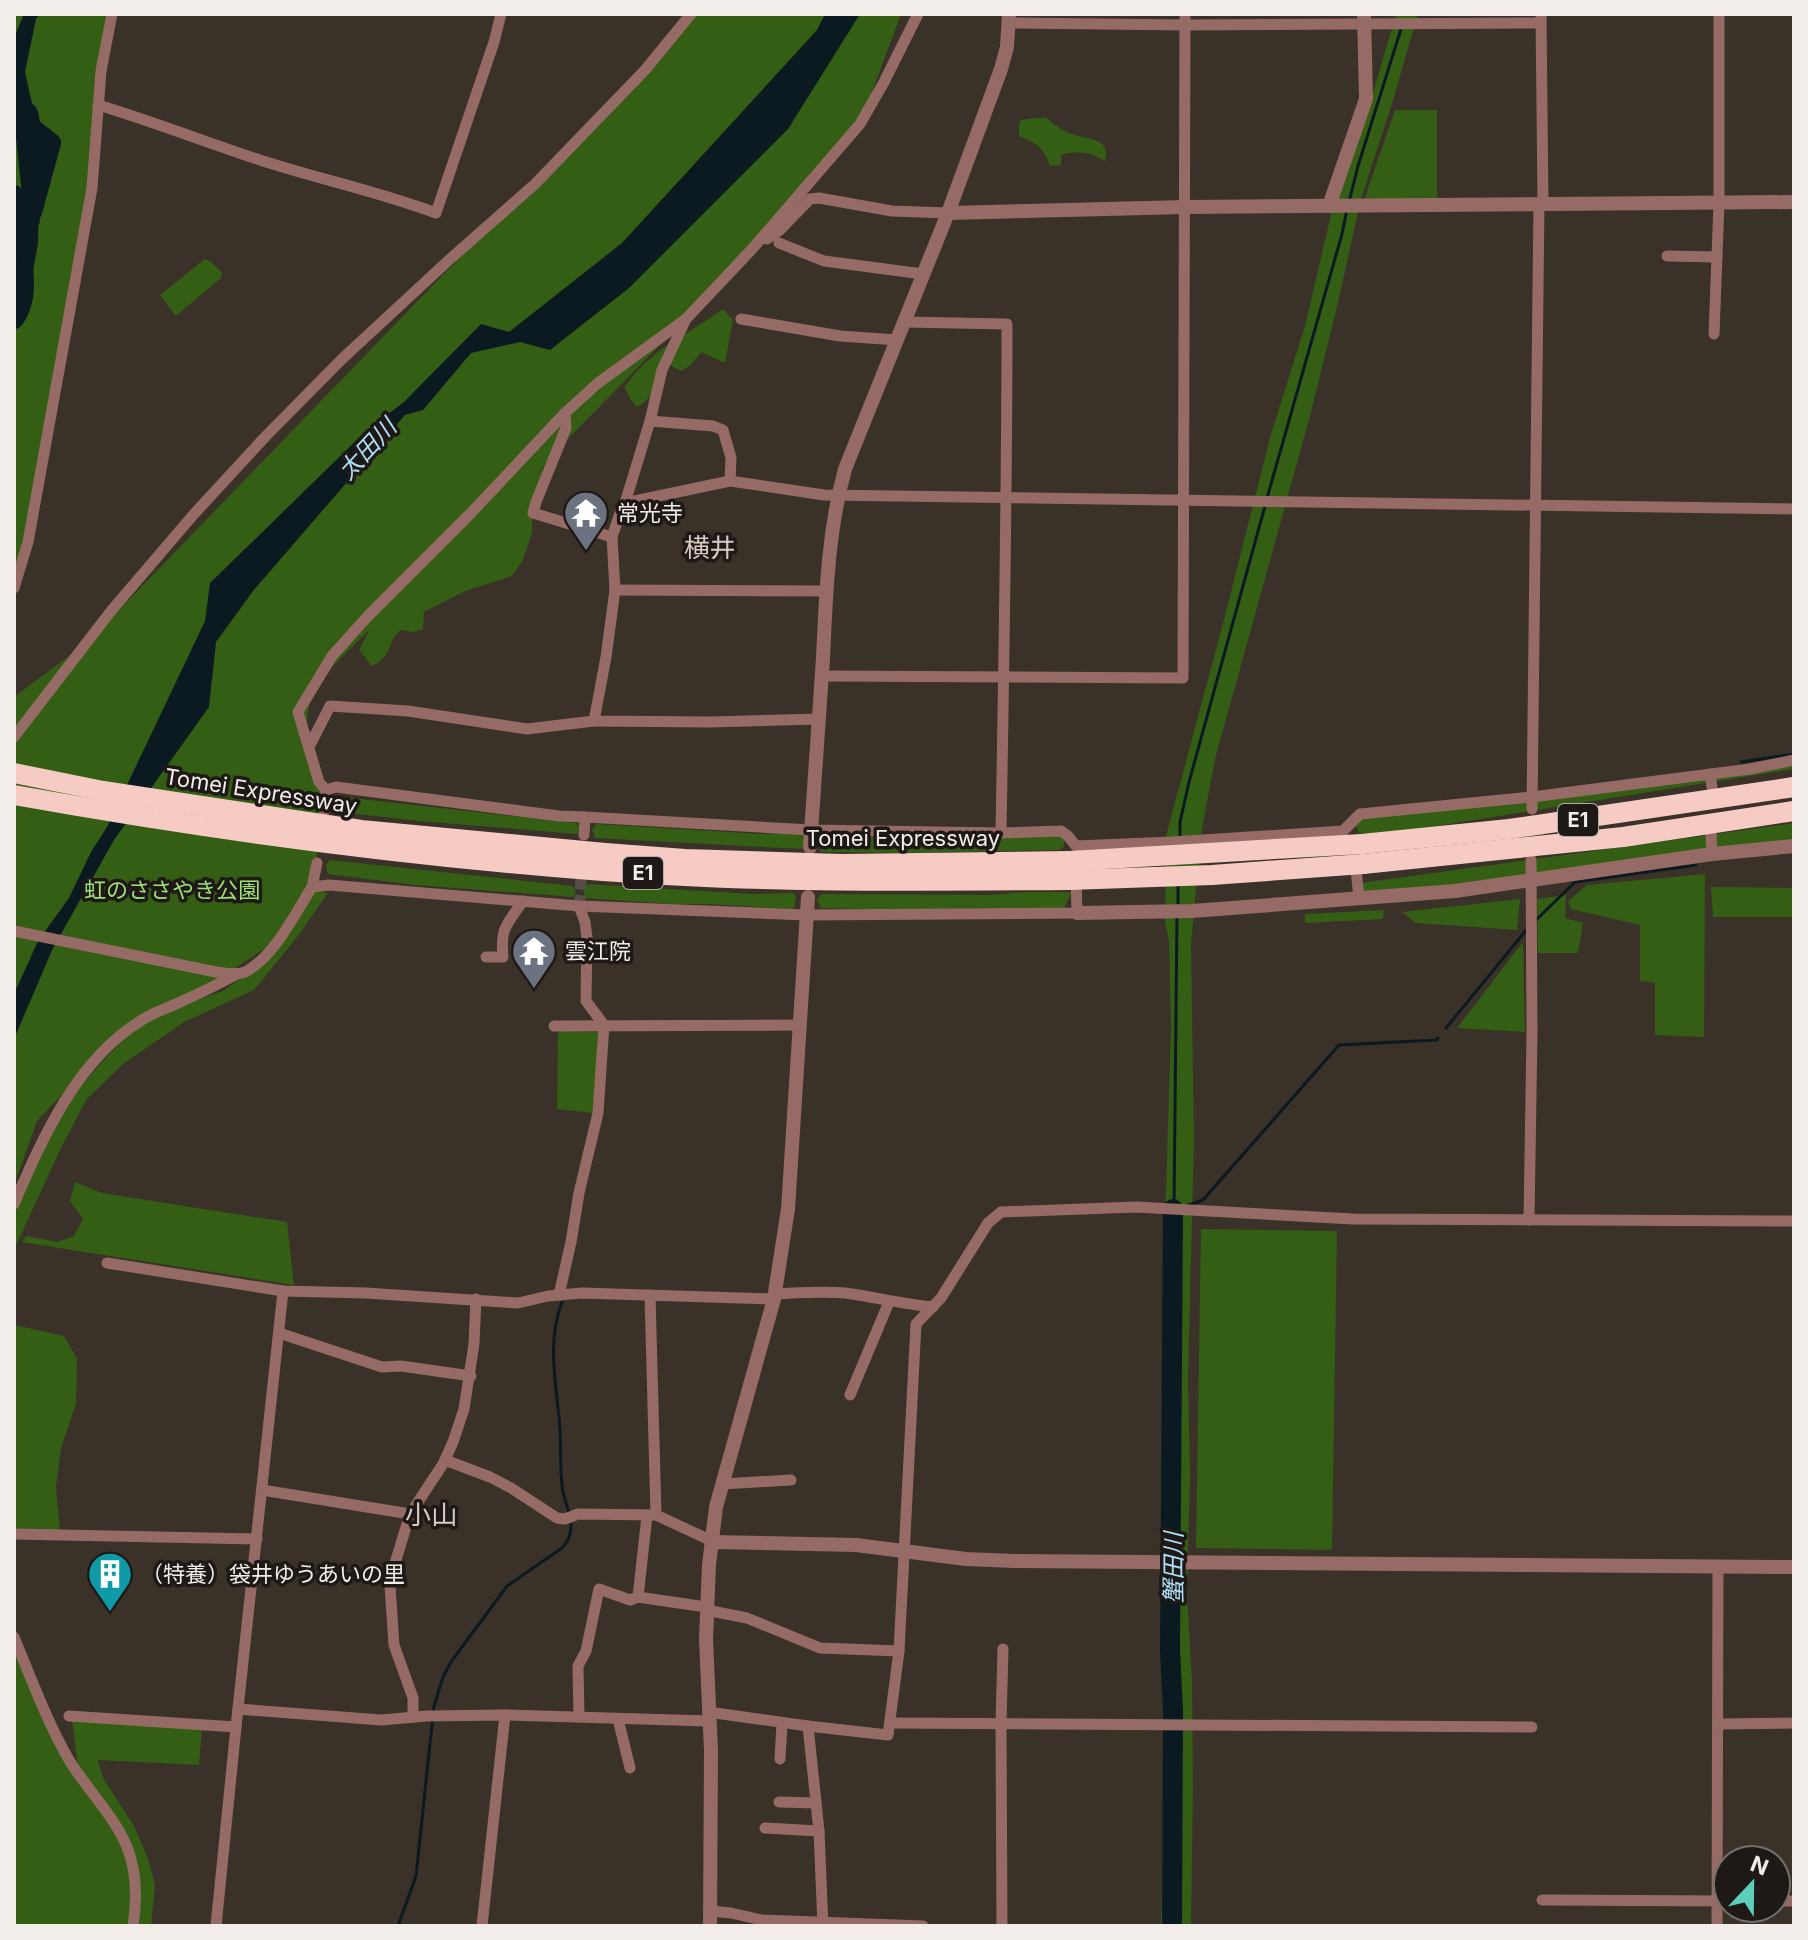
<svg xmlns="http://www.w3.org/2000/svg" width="1808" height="1940" font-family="Inter,'Noto Sans JP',sans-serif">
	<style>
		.green { fill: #335e14 }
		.water { fill: #0b1a21 }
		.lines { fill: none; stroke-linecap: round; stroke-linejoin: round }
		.stream { stroke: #0b1a21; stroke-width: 3 }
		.river { stroke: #0b1a21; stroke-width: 20 }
		.minor-tunnel { stroke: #564d46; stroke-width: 11; stroke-dasharray: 11 5.5; stroke-linecap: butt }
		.minor { stroke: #966b65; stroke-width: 11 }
		.tertiary { stroke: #966b65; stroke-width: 14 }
		.motorway { stroke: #f6cbc4; stroke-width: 20 }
		.motorway-bridge { stroke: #f6cbc4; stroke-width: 20 }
		.labels { text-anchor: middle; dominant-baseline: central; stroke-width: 7; stroke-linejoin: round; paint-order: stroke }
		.shield { fill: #1e1916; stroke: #b3adaa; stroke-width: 2 }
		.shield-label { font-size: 20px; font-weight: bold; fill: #f3ede9 }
		.poi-label { font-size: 22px; fill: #f3ede9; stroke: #1e1916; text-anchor: start }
		.street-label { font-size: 22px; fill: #f3ede9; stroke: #1e1916 }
		.park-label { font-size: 22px; fill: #9de176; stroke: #1e1916 }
		.water-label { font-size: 24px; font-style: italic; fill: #acdef6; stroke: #1e1916 }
		.quarter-label { font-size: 26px; fill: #d7cbc2; stroke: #1e1916 }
	</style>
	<rect width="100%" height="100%" fill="#3a3129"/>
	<g class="green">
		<path d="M14 14H109L93 180 14 588Z"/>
		<path d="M686 14H901L860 124 711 293 556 451 539 473 552 461 533 498 532 533 523 560 512 576 465 591 424 612 423 629 414 632 401 630C385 643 394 656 372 666L359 650 370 629 312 687 305 734 326 790 313 882 277 941 172 1008 223 991 274 954 299 920 310 890 328 893 298 936 254 990 184 1022 123 1064 86 1100 60 1150 14 1250V1210L63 1106 109 1054 124 1040 102 1053 37 1121 14 1186V697L88 642 671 39Z"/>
		<path d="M1396 14H1418L1391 107 1361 199 1336 311 1310 416 1215 759 1201 834 1191 944 1194 1139 1188 1379 1190 1474 1187 1592 1192 1682 1193 1785 1191 1926H1161L1166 1699 1165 1224 1171 1026 1169 941 1165 922 1166 836 1226 612 1271 434 1305 326 1333 206 1371 100Z"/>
		<path d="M1395 110H1437V200H1364Z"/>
		<path d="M1034 118H1046C1055 125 1064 132 1075 135 1090 140 1111 138 1105 161 1090 152 1078 150 1061 155V165L1050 166C1044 148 1037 143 1019 136V124L1021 120Z"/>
		<path d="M205 259 210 261 222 272 221 278 176 316 160 295Z"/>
		<path d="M723 309 733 320 725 363 701 352 691 365 681 371 670 365C663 377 650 402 637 407L631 400 624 387C631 379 637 370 645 363 668 341 698 328 723 309Z"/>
		<path d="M1794 760V769L1374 836 1359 833 1356 826 1360 814Z"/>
		<path d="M334 796 576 823 580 827 577 834 418 821 332 811 329 803Z"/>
		<path d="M1794 823V842L1359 898 1361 883Z"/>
		<path d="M596 824 762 834 802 833 805 836 803 848 801 849 595 838 592 830Z"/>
		<path d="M1058 834 1064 840V846L1060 850 908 853 821 852 818 844 821 837 988 838Z"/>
		<path d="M330 860 572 886 576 891 573 897 415 885 328 874 326 866Z"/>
		<path d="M1705 874 1704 1037 1655 1035V983L1640 981V925L1571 909 1568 901 1587 885Z"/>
		<path d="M587 884 753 894 793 893 796 896 794 908 792 909 708 904H672L585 898 583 890Z"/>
		<path d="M1711 887 1794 888V917H1713Z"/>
		<path d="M1027 892H1072L1064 908 1036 910 980 908 908 910 821 908 817 901 821 894 988 895Z"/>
		<path d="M1566 895 1565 918 1583 923 1578 953H1538L1537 899Z"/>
		<path d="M1520 899 1517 930 1416 923 1402 912Z"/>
		<path d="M1384 910 1383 919 1305 923V914Z"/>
		<path d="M1523 942 1525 1032 1457 1028Z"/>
		<path d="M558 1031 599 1032 593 1113 557 1109Z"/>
		<path d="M75 1182 102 1193 287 1222 294 1285 21 1242 27 1236 57 1242 74 1236 83 1219 70 1201Z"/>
		<path d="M1201 1229 1337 1231 1332 1550 1196 1548Z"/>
		<path d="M14 1325 64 1336 77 1358 76 1404 61 1448 56 1487 60 1530H14Z"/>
		<path d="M14 1632 59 1739 78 1767 72 1719 202 1727 199 1765 98 1760 103 1778 134 1826 148 1859 155 1885 151 1926H14Z"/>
	</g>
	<g class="water">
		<path d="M24 14H40L36 19 25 72 40 139 38 243 31 283 25 286 19 312 14 319V275L19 269 14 250V203L24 214 14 118V38Z"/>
		<path d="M825 14H860L788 129 629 288 550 350 520 342 471 353 423 410 405 415 253 591 216 642 209 707 114 840 53 948 14 1039V994L38 941 69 898 91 852 107 827 205 621 210 583 366 431 404 402 481 324 509 332 622 243 817 30Z"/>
	</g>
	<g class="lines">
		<g class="stream">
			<path d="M1349 202 1358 166 1401 29"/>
			<path d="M1267 498 1342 234 1347 209"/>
			<path d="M1741 762 1794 754"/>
			<path d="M1180 839V822L1189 782 1265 506"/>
			<path d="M1178 907V882"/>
			<path d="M1536 920 1575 882 1696 865"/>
			<path d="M1446 1028 1528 928"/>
			<path d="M1186 1206 1203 1200 1339 1045 1437 1040 1438 1038"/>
			<path d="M1174 1207 1177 914"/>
			<path d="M398 1926 416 1876 434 1706 443 1677 451 1662 507 1586 562 1548C568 1542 571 1536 571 1526 571 1512 563 1499 562 1485 560 1466 561 1448 560 1429 557 1387 546 1343 562 1302"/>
		</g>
		<g class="river">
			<path d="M28 113 31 127 51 143 32 212"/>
			<path d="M14 195 30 220"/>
			<path d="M14 319C25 304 25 285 23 267"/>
			<path d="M1172 1926 1173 1711 1170 1650 1173 1209"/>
		</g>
		<path class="minor-tunnel" d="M579 906 582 867"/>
		<g class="minor">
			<path d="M1541 14 1543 204"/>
			<path d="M1009 23 1185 25 1541 23"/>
			<path d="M98 105C155 122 210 144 266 162 323 180 380 192 436 213L494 42 501 14"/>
			<path d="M767 239 780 230 810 199 819 198 892 211 948 213"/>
			<path d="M779 243 824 261 923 274"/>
			<path d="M1667 256 1717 257"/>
			<path d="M686 319 662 370 650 421 625 503 622 507 612 537 615 590 606 657 594 721 711 722 819 719"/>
			<path d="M741 319 840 336 897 340"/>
			<path d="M904 322 1007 324C1007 493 1004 663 1001 833"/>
			<path d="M1714 334 1719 203V14"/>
			<path d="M565 413 566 428 536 502 533 513 612 537"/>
			<path d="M650 421 713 426 723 430 731 458 730 481"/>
			<path d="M625 503 730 481 824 495 1794 509"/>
			<path d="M14 588 28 542 92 188 101 71 112 14"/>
			<path d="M615 590 826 591"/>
			<path d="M821 676 1183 678 1185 14"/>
			<path d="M14 737 111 611 194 514 265 437 342 359 450 259 535 184 645 70 691 14"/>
			<path d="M309 747 330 706 408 711 527 729 594 721"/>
			<path d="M1710 774 1712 787"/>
			<path d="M326 790 336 787 559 816 585 817 811 830 1001 833 1061 831 1068 836 1076 846 1172 842 1343 831 1360 814 1532 797 1750 769 1794 760"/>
			<path d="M1532 809 1539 204"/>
			<path d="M324 811 326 790 319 782 298 712 332 656 368 616 471 513 565 413 598 383 686 319 753 248 860 124 884 82 918 14"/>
			<path d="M1711 834 1712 854"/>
			<path d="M584 835 585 817"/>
			<path d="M1355 860 1359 898"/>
			<path d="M312 887 317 863"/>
			<path d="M14 931 216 972C226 973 238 976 247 971 275 955 295 914 312 887L329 885 579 906 806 915 1077 913 1076 877"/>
			<path d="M486 957H503C500 928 507 924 523 901"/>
			<path d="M554 1026 799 1025"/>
			<path d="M14 1204C43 1137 77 1059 142 1020 152 1013 165 1009 176 1004 196 995 217 985 237 974"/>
			<path d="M1529 1220 1532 1032 1531 860"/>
			<path d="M107 1263 283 1291 366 1293 518 1303 548 1296 582 1293 774 1299"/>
			<path d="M775 1294C798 1293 822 1291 845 1293 874 1297 903 1304 933 1307"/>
			<path d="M559 1295 571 1242 579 1193 598 1113 604 1025 586 1001 587 938 585 922 579 906"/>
			<path d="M650 1295 656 1515"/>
			<path d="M279 1333 382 1367 401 1366 471 1376"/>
			<path d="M850 1395 889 1302"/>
			<path d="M445 1460 490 1477 511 1488 557 1518 565 1519 578 1514 656 1515 712 1541"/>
			<path d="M722 1484 791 1480"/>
			<path d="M262 1490 410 1514"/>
			<path d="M14 1534 257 1539"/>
			<path d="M638 1597 706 1607"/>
			<path d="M706 1610 747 1618 820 1648 899 1651"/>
			<path d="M14 1637C31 1678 47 1722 69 1760 86 1788 115 1817 127 1847 137 1872 137 1900 133 1926"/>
			<path d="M238 1709 381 1720 427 1716 505 1715 708 1721"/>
			<path d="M708 1712 808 1726 888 1735 899 1651 916 1324 941 1298 988 1223 1001 1212 1136 1207 1353 1219 1794 1221"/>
			<path d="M69 1716 236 1727"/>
			<path d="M413 1717V1698L394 1645 390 1586 392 1573 410 1514 443 1464 453 1442 464 1409 474 1344 476 1299"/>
			<path d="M579 1717 578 1666 586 1651 599 1589 630 1600 638 1597 647 1516"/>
			<path d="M618 1719 630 1768"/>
			<path d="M891 1723 1532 1727"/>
			<path d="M1718 1724 1794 1723"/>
			<path d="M808 1726 819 1831 823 1926"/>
			<path d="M780 1759 782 1723"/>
			<path d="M779 1802 816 1803"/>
			<path d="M765 1828 819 1831"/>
			<path d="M1542 1900 1728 1901"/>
			<path d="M1776 1901H1794"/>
			<path d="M710 1911 731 1913 762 1920 923 1926"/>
			<path d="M216 1926 236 1727 283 1291"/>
			<path d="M482 1926 505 1715"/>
			<path d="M1002 1926 1001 1723 1003 1649"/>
			<path d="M1717 1926 1718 1566"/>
		</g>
		<g class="tertiary">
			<path d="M1329 206 1366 99 1364 14"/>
			<path d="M948 213 1186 207 1794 202"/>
			<path d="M810 847C814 784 819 721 823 658 826 594 828 531 845 469L948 213 1001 69 1007 47 1009 14"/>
			<path d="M1077 913 1192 911 1455 891 1712 854 1794 846"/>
			<path d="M711 1542 856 1545 966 1559 1014 1561 1794 1567"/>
			<path d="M710 1926 711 1751 706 1639 709 1565 716 1507 774 1299 788 1209 808 897"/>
		</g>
		<g class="motorway">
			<path d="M14 773 103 791 361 830 605 853 685 859 842 864 1070 861"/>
			<path d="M14 795C209 830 405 856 603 871 758 883 914 881 1069 880"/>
			<path d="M1362 844 1509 829 1794 787"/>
			<path d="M1363 864 1623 837 1794 811"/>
		</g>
		<g class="motorway-bridge">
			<path d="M1070 861 1362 844"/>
			<path d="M1069 880 1212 875 1363 864"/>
		</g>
	</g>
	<defs>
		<g id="temple-pin" transform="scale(2.3)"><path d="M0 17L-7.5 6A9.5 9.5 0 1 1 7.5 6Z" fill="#6b7280" stroke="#1e1916"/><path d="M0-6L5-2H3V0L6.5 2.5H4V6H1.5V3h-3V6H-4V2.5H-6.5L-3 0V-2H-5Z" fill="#fff"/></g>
		<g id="building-pin" transform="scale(2.3)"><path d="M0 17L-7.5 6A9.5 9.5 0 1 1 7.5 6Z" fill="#0f9aa8" stroke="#1e1916"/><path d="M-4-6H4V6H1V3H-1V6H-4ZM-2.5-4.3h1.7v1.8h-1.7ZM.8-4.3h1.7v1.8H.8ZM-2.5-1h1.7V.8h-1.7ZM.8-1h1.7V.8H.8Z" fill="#fff"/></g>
	</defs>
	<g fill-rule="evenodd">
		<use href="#temple-pin" x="586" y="513"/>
		<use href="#temple-pin" x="534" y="951"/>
		<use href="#building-pin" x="110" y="1574"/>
	</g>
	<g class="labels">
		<g class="shield">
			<rect x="1558" y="804" width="40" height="32" rx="6"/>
			<rect x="623" y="857" width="40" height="32" rx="6"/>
		</g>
		<g class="shield-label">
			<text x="1578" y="820">E1</text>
			<text x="643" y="873">E1</text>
		</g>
		<g class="poi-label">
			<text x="617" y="513">常光寺</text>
			<text x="565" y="951">雲江院</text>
			<text x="141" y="1574">（特養）袋井ゆうあいの里</text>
		</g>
		<g class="street-label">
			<text transform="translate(261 791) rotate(9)">Tomei Expressway</text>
			<text x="903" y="838">Tomei Expressway</text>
		</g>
		<g class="park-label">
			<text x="172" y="890">虹のささやき公園</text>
		</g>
		<g class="water-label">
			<text transform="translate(367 449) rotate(-47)">太田川</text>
			<text transform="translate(1173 1568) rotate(-90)">蟹田川</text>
		</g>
		<g class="quarter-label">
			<text x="710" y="547">横井</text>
			<text x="431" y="1514">小山</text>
		</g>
	</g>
	<rect width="1808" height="1940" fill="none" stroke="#f3ede9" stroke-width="32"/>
	<g transform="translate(1752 1884) rotate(22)"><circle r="38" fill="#1e1916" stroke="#736e6a" stroke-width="2"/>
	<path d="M0-6L14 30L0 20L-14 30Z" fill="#5cceba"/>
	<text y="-12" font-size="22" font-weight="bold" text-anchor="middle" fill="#f3ede9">N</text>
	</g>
</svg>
